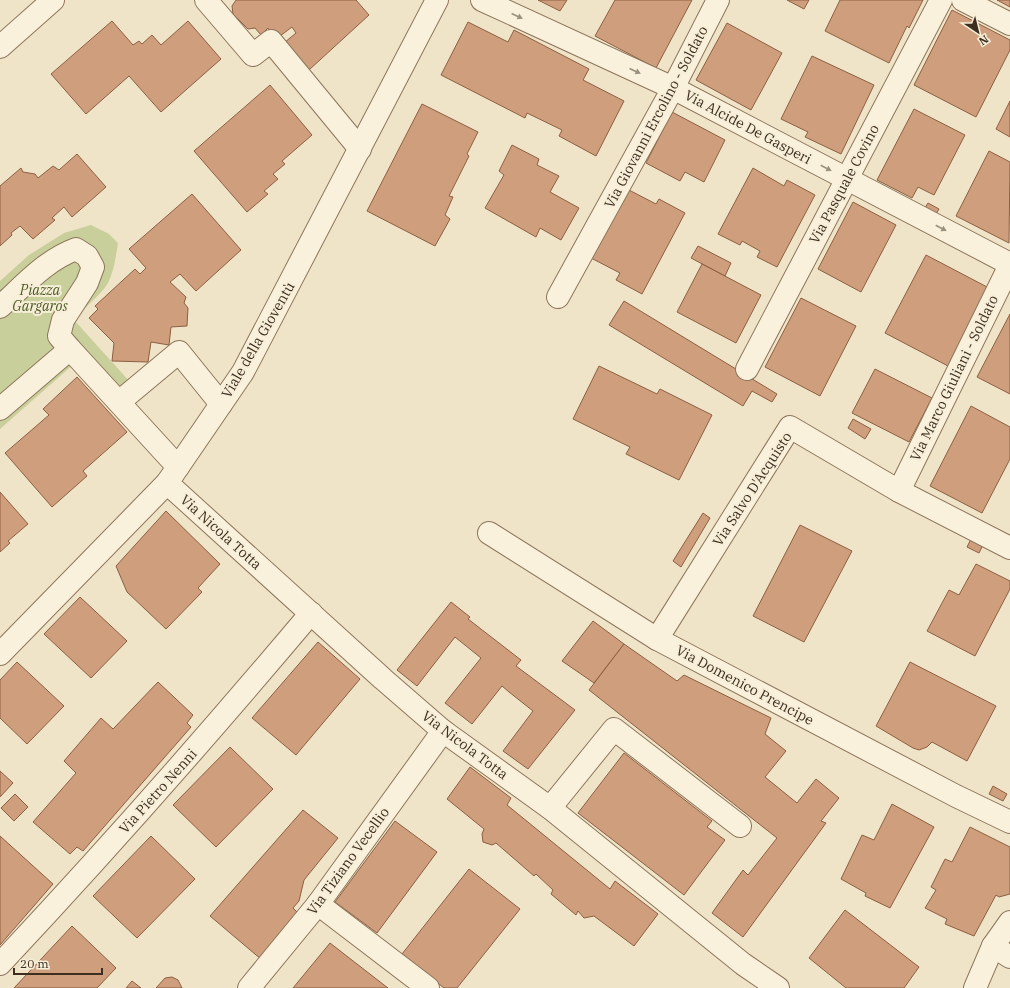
<svg xmlns="http://www.w3.org/2000/svg" width="1010" height="988" font-family="'IBM Plex Serif',serif">
	<style>
		.green { fill: #c9cf9b }
		.building { fill: #cf9f7d; stroke: #8d5f41 }
		.lines { fill: none; stroke-linecap: round; stroke-linejoin: round }
		.pedestrian-casing { stroke: #8d765c; stroke-width: 24 }
		.minor-casing { stroke: #8d765c; stroke-width: 24 }
		.pedestrian { stroke: #faf1dc; stroke-width: 22 }
		.minor { stroke: #faf1dc; stroke-width: 22 }
		.oneway { fill: #9c907e }
		.labels { text-anchor: middle; dominant-baseline: central; stroke-width: 4; stroke-linejoin: round; paint-order: stroke }
		.street-label { font-size: 14px; fill: #3d2e20; stroke: #f7eed8 }
		.park-label { font-size: 14px; font-style: italic; fill: #4d5a26; stroke: #f7eed8 }
	</style>
	<rect width="100%" height="100%" fill="#f0e4c8"/>
	<path class="green" d="M91 225 109 234 118 243C116 256 114 271 108 283 102 294 83 308 74 320L131 383 111 400 75 363 0 429V281L29 255 64 233Z"/>
	<g class="building">
		<path d="M236 0H356L369 15 309 70 284 43 296 33 292 27 276 39 268 28 261 35 255 28 248 29 233 14 232 6Z"/>
		<path d="M538 0H567L560 11Z"/>
		<path d="M615 0H692L656 68 595 36Z"/>
		<path d="M787 0H809L804 9Z"/>
		<path d="M840 0H923L909 28 907 26 889 63 825 31Z"/>
		<path d="M997 0H1010V7Z"/>
		<path d="M952 10 1010 40V50L976 117 914 85Z"/>
		<path d="M112 21 133 45 139 41 142 44 152 35 161 45 188 21 221 59 161 112 129 76 86 114 51 74Z"/>
		<path d="M468 22 508 42 514 30 589 69 583 80 624 101 596 156 559 136 562 130 527 113 525 118 441 75Z"/>
		<path d="M727 23 782 53 751 110 696 80Z"/>
		<path d="M812 56 874 85 841 154 805 137 808 132 781 119Z"/>
		<path d="M270 85 312 135 282 161 285 164 273 174 278 179 264 191 268 194 247 212 194 151Z"/>
		<path d="M1010 101V137L996 129Z"/>
		<path d="M422 104 478 132 467 154 469 156 449 196 453 197 445 215 450 219 435 246 367 211Z"/>
		<path d="M914 109 965 135 934 195 918 187 912 198 877 180Z"/>
		<path d="M672 112 725 140 704 182 685 172 680 181 646 163Z"/>
		<path d="M512 145 539 159 537 165 559 176 550 192 579 208 561 240 540 228 536 237 485 208 504 175 499 171Z"/>
		<path d="M989 151 1010 162 1009 243 956 216Z"/>
		<path d="M77 154 106 187 72 217 64 207 52 218 55 220 33 239 20 226 11 233 12 235 0 246V186L21 168 23 172 35 174 38 178 53 166 59 170Z"/>
		<path d="M753 168 784 186 787 180 815 195 777 267 757 257 760 251 742 241 740 245 718 234Z"/>
		<path d="M627 189 656 204 659 199 685 213 642 294 616 280 620 273 591 258Z"/>
		<path d="M192 194 241 250 196 291 180 274 170 282 186 297 184 303 188 308 187 326 171 327 169 345 151 342 148 362 112 361 114 343 89 318 98 309 95 306 135 269 140 274 146 268 129 249Z"/>
		<path d="M853 202 896 225 861 292 818 269Z"/>
		<path d="M928 203 939 209 934 218 923 211Z"/>
		<path d="M698 246 731 263 725 276 691 258Z"/>
		<path d="M926 255 989 288 948 366 885 333Z"/>
		<path d="M702 264 761 295 736 343 677 312Z"/>
		<path d="M801 298 856 326 820 396 765 367Z"/>
		<path d="M624 301 777 394 772 402 752 391 743 406 609 325Z"/>
		<path d="M1010 314V394L977 377Z"/>
		<path d="M599 366 657 394 660 389 712 415 679 480 626 454 630 447 573 419Z"/>
		<path d="M875 369 932 398 909 442 852 413Z"/>
		<path d="M77 377 127 432 83 471 87 476 52 507 5 453 49 415 43 409Z"/>
		<path d="M971 406 1010 427V459L982 513 930 486Z"/>
		<path d="M853 419 871 429 865 439 848 428Z"/>
		<path d="M0 492 28 524 8 541 10 543 0 552Z"/>
		<path d="M166 511 220 564 198 588 202 592 166 629 127 592 116 566Z"/>
		<path d="M703 513 710 518 681 567 673 561Z"/>
		<path d="M800 525 852 551 804 642 753 616Z"/>
		<path d="M971 539 983 545 979 553 967 547Z"/>
		<path d="M976 564 1010 581V589L975 656 927 631 949 590 959 595Z"/>
		<path d="M80 597 127 641 91 678 44 634Z"/>
		<path d="M451 602 470 617 468 619 521 660 516 666 575 710 528 769 503 751 533 711 509 692 502 686 472 724 445 703 481 658 455 637 417 686 397 670Z"/>
		<path d="M593 621 624 644 594 683 562 661Z"/>
		<path d="M318 642 360 679 296 755 252 718Z"/>
		<path d="M624 644 677 681 684 675 771 718 765 734 786 751 765 777 797 803 816 779 839 798 821 821 826 823 743 937 712 913 743 870 748 875 777 838 589 690Z"/>
		<path d="M17 662 64 706 27 744 0 718V680Z"/>
		<path d="M910 662 996 706 967 761 932 742 927 747 919 750 913 748 876 726Z"/>
		<path d="M158 682 193 715 187 723 191 727 83 851 77 847 70 854 33 822 76 773 64 761 101 718 113 729Z"/>
		<path d="M230 747 273 789 216 847 173 805Z"/>
		<path d="M624 753 712 821 707 827 725 840 684 895 578 813Z"/>
		<path d="M470 767 511 798 507 805 610 889 615 881 658 914 634 946 594 916 584 918 578 911 576 915 551 894 553 890 536 874 534 876 496 843 492 845 483 842 482 834 484 829 447 799Z"/>
		<path d="M0 771 13 783 0 797Z"/>
		<path d="M993 786 1007 794 1003 801 989 794Z"/>
		<path d="M15 794 28 807 14 821 1 808Z"/>
		<path d="M892 804 934 827 890 908 865 896 866 893 841 879 862 835 874 840Z"/>
		<path d="M303 810 338 838 304 880 299 901 293 908 300 915 262 960 210 916Z"/>
		<path d="M395 821 437 852 377 933 335 902Z"/>
		<path d="M970 827 1010 847V894L999 897 996 895 974 936 945 924 947 919 925 908 936 890 931 887 945 859 952 862Z"/>
		<path d="M0 836 53 884 0 945Z"/>
		<path d="M151 836 195 879 137 938 93 896Z"/>
		<path d="M469 869 520 909 457 988H444L402 954Z"/>
		<path d="M845 910 919 967 904 988H846L809 958Z"/>
		<path d="M72 926 116 968 97 988H14Z"/>
		<path d="M330 943 375 978 388 988H293Z"/>
		<path d="M172 977 178 980 182 988H156L165 978Z"/>
		<path d="M132 981 141 988H126Z"/>
	</g>
	<g class="lines">
		<g class="pedestrian-casing">
			<g id="pedestrian">
				<path d="M206 0 253 55 271 41 360 149"/>
				<path d="M0 307C24 285 46 260 76 249L87 256 93 267 87 283 63 320 59 336 70 349"/>
				<path d="M119 402 179 352 221 404"/>
				<path d="M0 409 70 349 178 467"/>
			</g>
		</g>
		<g class="minor-casing">
			<g id="minor">
				<path d="M482 0 673 88 1010 264"/>
				<path d="M963 0 1010 24"/>
				<path d="M0 47 53 0"/>
				<path d="M558 297 673 88 718 0"/>
				<path d="M747 369 941 0"/>
				<path d="M167 483 383 679 443 731 550 808 743 964 778 988"/>
				<path d="M899 491 1010 265"/>
				<path d="M489 533 657 639 956 796 1010 822"/>
				<path d="M657 639 790 427 899 491 1010 548"/>
				<path d="M0 654 167 483 243 372 437 0"/>
				<path d="M550 808 614 729 740 826"/>
				<path d="M318 904 428 988"/>
				<path d="M993 946 1010 957"/>
				<path d="M0 964C107 850 210 733 311 613"/>
				<path d="M249 988 318 904 443 731"/>
				<path d="M975 988 993 946 1010 922"/>
			</g>
		</g>
		<use href="#pedestrian" class="pedestrian"/>
		<use href="#minor" class="minor"/>
	</g>
	<defs><path id="oneway-solid" d="M-6-.8H1V-3.2L6.5 0L1 3.2V.8H-6Z"/></defs>
	<g class="oneway">
		<use href="#oneway-solid" transform="translate(517 16) rotate(25)"/>
		<use href="#oneway-solid" transform="translate(635 71) rotate(25)"/>
		<use href="#oneway-solid" transform="translate(826 168) rotate(28)"/>
		<use href="#oneway-solid" transform="translate(941 228) rotate(28)"/>
	</g>
	<g class="labels">
		<g class="street-label">
			<text transform="translate(656 117) rotate(-62)">Via Giovanni Ercolino - Soldato</text>
			<text transform="translate(748 127) rotate(28)">Via Alcide De Gasperi</text>
			<text transform="translate(844 184) rotate(-62)">Via Pasquale Covino</text>
			<text transform="translate(258 340) rotate(-60)">Viale della Gioventù</text>
			<text transform="translate(954 378) rotate(-64)">Via Marco Giuliani - Soldato</text>
			<text transform="translate(752 489) rotate(-57)">Via Salvo D'Acquisto</text>
			<text transform="translate(221 532) rotate(42)">Via Nicola Totta</text>
			<text transform="translate(745 685) rotate(28)">Via Domenico Prencipe</text>
			<text transform="translate(465 745) rotate(37)">Via Nicola Totta</text>
			<text transform="translate(158 791) rotate(-48)">Via Pietro Nenni</text>
			<text transform="translate(348 861) rotate(-54)">Via Tiziano Vecellio</text>
		</g>
		<g class="park-label">
			<text x="40" y="290">Piazza<tspan x="40" dy="16">Gargaros</tspan></text>
		</g>
	</g>
	<g transform="translate(978 32) rotate(145)" stroke="#f7eed8" stroke-width="3" paint-order="stroke">
	<path d="M0-3L7 15L0 10L-7 15Z" fill="#3d2e20"/>
	<text y="-6" font-size="11" font-weight="bold" text-anchor="middle" fill="#3d2e20">N</text>
	</g>
	<path d="M14 968v6h88v-6" fill="none" stroke="#3d2e20" stroke-width="2"/>
	<text x="20" y="968" font-size="12" fill="#3d2e20" stroke="#f7eed8" stroke-width="3" paint-order="stroke">20 m</text>
</svg>
